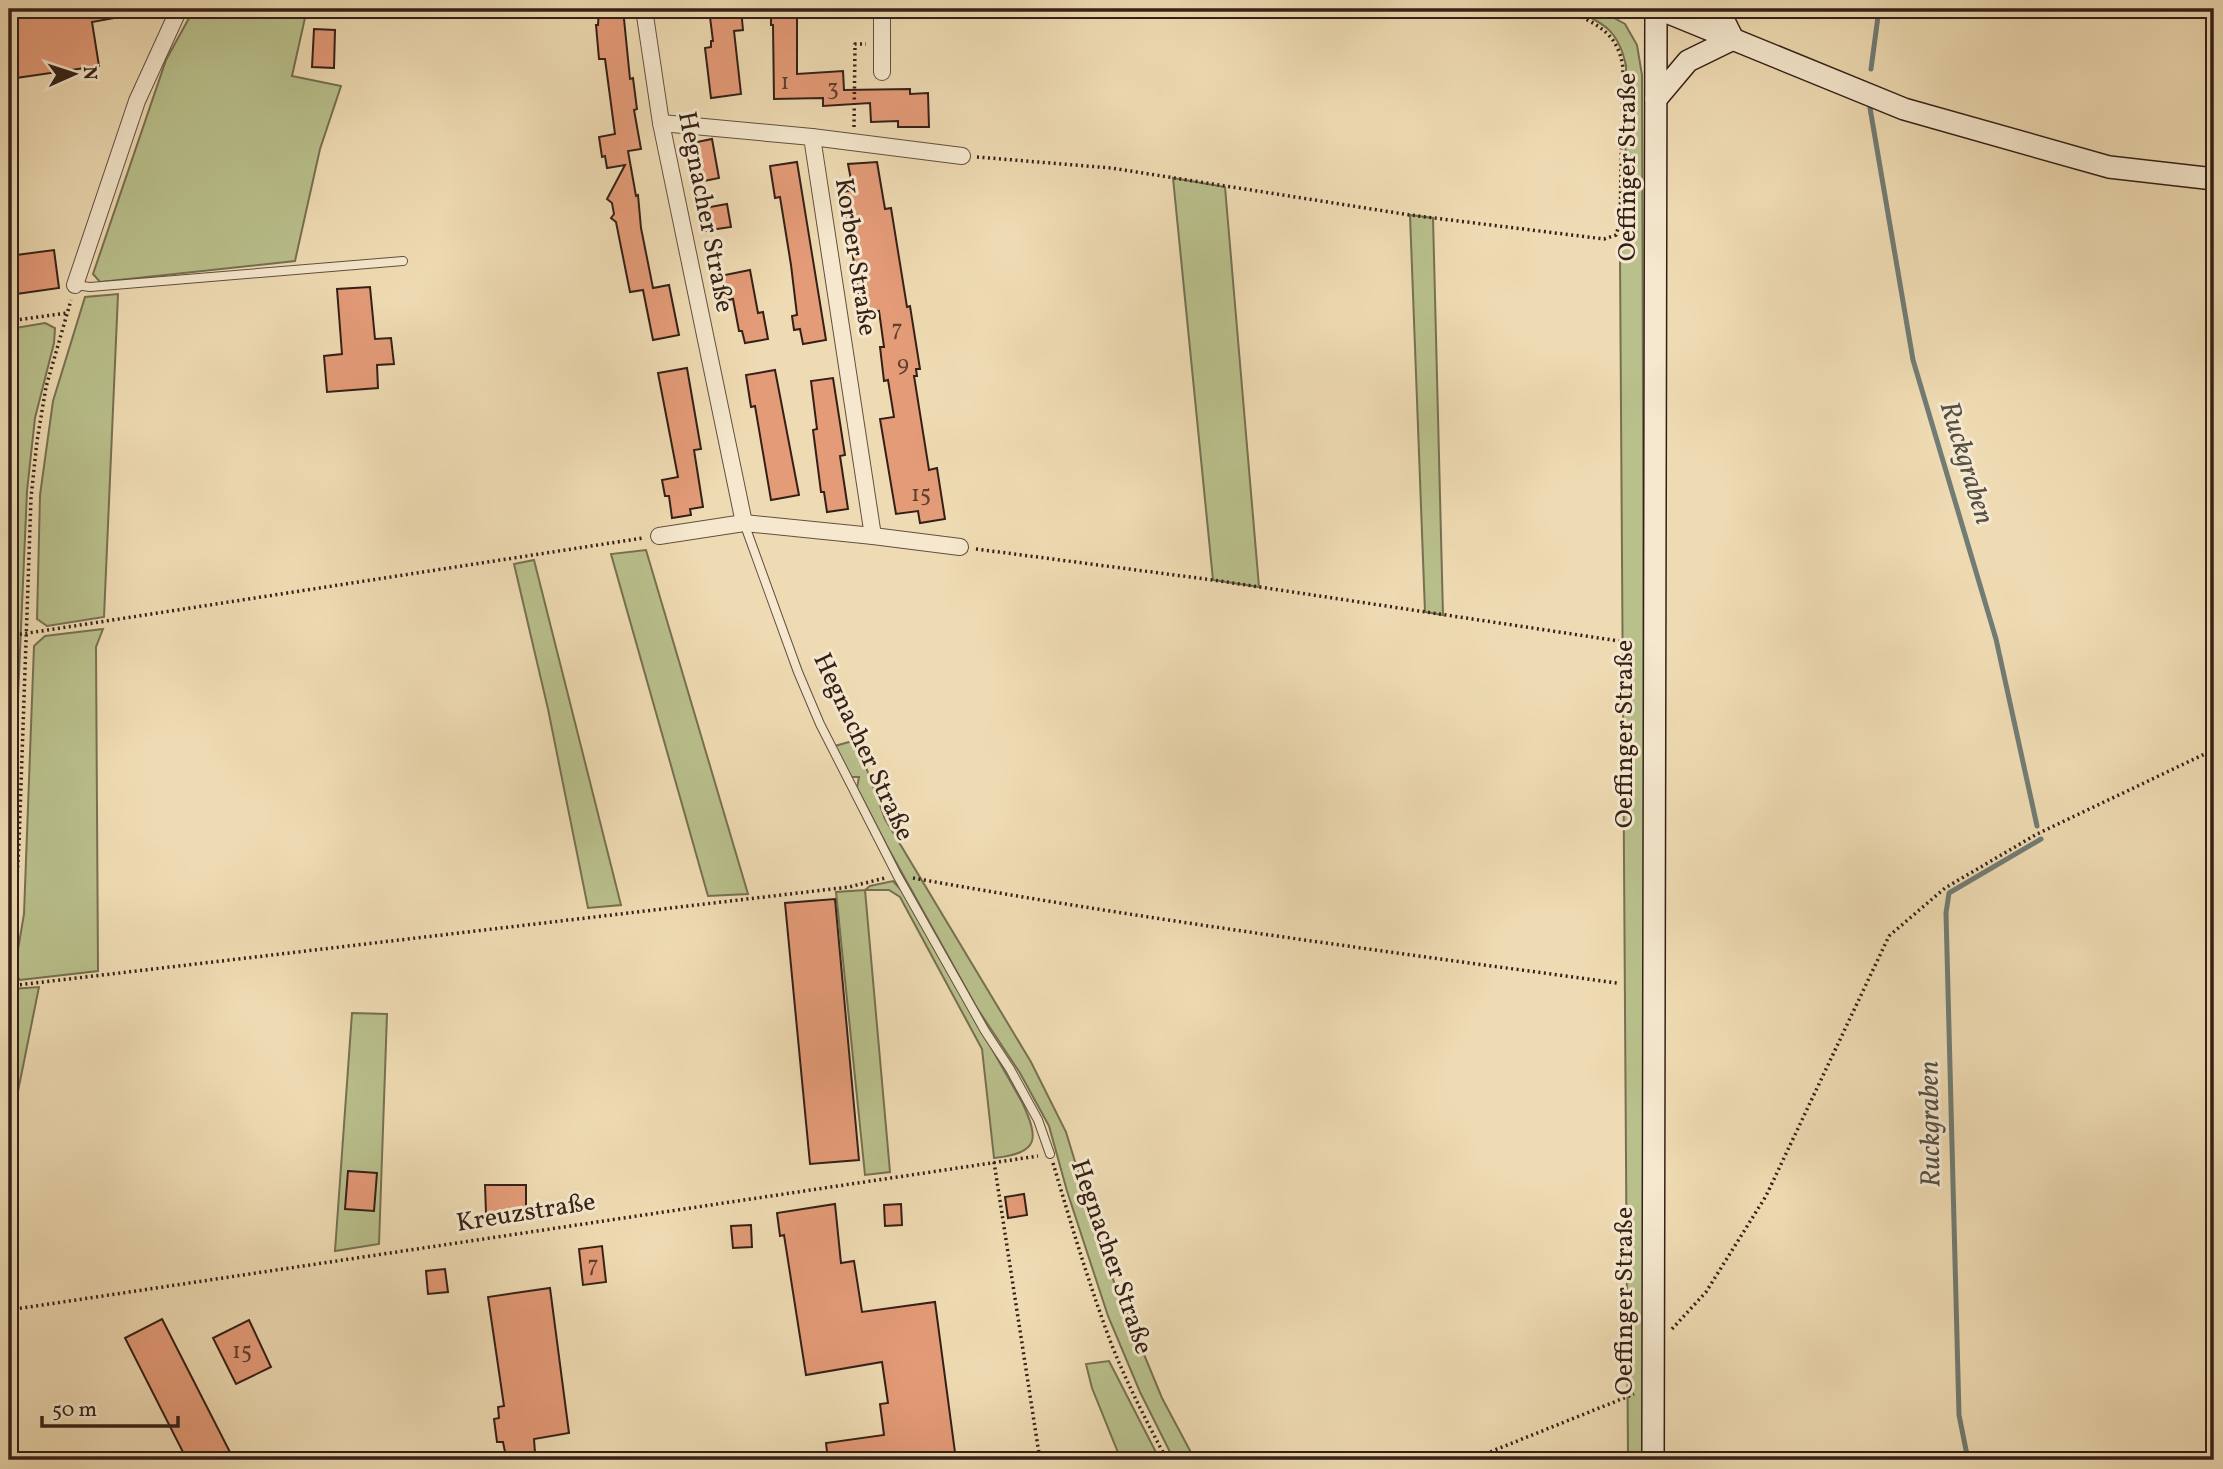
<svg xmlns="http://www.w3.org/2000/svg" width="2223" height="1469" font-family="Vollkorn,serif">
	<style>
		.green { fill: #b9c08c; stroke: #767052; stroke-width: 2 }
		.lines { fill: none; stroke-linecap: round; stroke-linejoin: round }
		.stream { stroke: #717c74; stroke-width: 5 }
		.building { fill: #e49b78; stroke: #342018; stroke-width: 2 }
		.service-casing { stroke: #634f3f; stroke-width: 10 }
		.minor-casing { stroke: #634f3f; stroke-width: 18 }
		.secondary-casing { stroke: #342018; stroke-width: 24 }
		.path { stroke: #342018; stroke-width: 3.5; stroke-dasharray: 2 3.5; stroke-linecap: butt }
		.service { stroke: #f5e8ce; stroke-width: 8 }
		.minor { stroke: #f5e8ce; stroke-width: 16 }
		.secondary { stroke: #f5e8ce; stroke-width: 21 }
		.labels { text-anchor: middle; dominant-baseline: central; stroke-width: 6; stroke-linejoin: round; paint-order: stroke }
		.number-label { font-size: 23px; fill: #603f30 }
		.street-label { font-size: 26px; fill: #342018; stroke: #f5e8ce }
		.water-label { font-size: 28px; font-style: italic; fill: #534e46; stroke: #f5e8ce }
	</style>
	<rect width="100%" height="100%" fill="#efdbb3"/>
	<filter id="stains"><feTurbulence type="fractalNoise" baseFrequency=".00286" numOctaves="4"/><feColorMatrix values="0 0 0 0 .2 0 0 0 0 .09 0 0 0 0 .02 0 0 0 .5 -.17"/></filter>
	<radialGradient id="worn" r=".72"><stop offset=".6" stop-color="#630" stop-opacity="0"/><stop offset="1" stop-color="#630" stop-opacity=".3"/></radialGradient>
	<g class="green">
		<path d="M194 9H307L292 76 341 86 320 149 295 261 100 282 93 274 166 60Z"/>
		<path d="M1573 9H1598L1625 24 1637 45 1642 75 1646 1460H1628L1620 258 1625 239 1626 66C1619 31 1604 23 1573 9Z"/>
		<path d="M1173 178 1225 187 1259 587 1213 580Z"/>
		<path d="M1410 215 1433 218 1443 615 1425 612Z"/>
		<path d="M118 294 104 617 47 626 37 619 40 495 53 401 85 297Z"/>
		<path d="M45 323 55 328 54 343 35 418 27 491 9 902V329Z"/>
		<path d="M646 550 748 894 708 896 611 554Z"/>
		<path d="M534 560 621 905 588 908 548 709 514 564Z"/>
		<path d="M103 629 96 647 98 971 20 980 14 973 24 914 34 646 45 636Z"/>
		<path d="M856 740 885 819 1031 1062 1066 1132 1105 1260 1162 1398 1195 1460H1174L1140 1392 1108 1316 1067 1191 1049 1126 1020 1073 977 1008 887 846 857 788 859 777H851L835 746Z"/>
		<path d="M893 881 903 892 1022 1102C1039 1139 1040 1153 994 1158L982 1049 900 897 889 890H865L890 1172 865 1175 836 892 865 890 870 886Z"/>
		<path d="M39 987 13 1116 9 1131V1005L12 989Z"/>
		<path d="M352 1013 387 1014 379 1244 335 1251Z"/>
		<path d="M1109 1361 1160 1460H1121L1092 1388 1086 1364Z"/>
	</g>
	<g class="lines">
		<g class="stream">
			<path d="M1871 69 1879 9"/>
			<path d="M1870 108 1913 360 1996 639 2037 826"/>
			<path d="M1968 1460 1959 1415 1946 913 1949 893 2041 839"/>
		</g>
	</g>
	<g class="building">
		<path d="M9 9H120V17L92 22 99 66 9 79Z"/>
		<path d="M599 9H623L630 79 633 78 637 109 634 110 641 149 628 151 636 196 638 195 641 228 653 288 669 285 679 335 653 340 643 290 630 292 616 222 611 218 614 214 612 203 607 199 625 165 607 168 605 156 602 157 599 137 615 134 605 59H599L596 25H598Z"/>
		<path d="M709 9H741L743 30 734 31 741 94 711 98 705 48 711 47V41H713Z"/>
		<path d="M771 9H797V74L843 71 844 90 910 89V94L928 93 929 127H898V121L871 122 870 103 823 106V98L774 99 773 25H771Z"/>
		<path d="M314 29 335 30 334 68 312 67Z"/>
		<path d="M712 139 719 178 694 183 687 144Z"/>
		<path d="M797 162 826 340 803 344 800 329 794 330 792 316 797 315 791 265 780 197 775 198 770 166Z"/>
		<path d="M877 162 885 209 891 208 907 307 910 306 920 369H916L917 376H914L929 470 937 468 945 519 920 523 918 511 896 514 880 419 894 417 888 380 884 381 880 347H884L879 311 861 314 846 206 844 207 842 192 853 190 848 164Z"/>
		<path d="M727 204 731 227 703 231 699 209Z"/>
		<path d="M54 250 59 288 9 295V256Z"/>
		<path d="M750 270 758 313 763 312 768 339 745 343 742 331H739L733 299 724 301 720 276Z"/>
		<path d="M370 287 375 339 391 338 394 364 377 365 378 388 327 392 324 356 342 354 337 289Z"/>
		<path d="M687 368 701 449 694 450 703 507 690 509 691 515 672 518 669 496H665L662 480 678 477 658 373Z"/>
		<path d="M775 370 799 495 771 500 755 406 751 407 746 375Z"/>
		<path d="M833 378 845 455 840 456 848 509 827 512 824 492H821L813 430 817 429 811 381Z"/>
		<path d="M835 899 859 1160 810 1164 785 903Z"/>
		<path d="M348 1171 377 1173 374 1211 345 1209Z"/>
		<path d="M485 1185H526V1213H486Z"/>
		<path d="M1024 1194 1027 1215 1008 1218 1005 1197Z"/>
		<path d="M835 1204 841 1263 854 1261 862 1312 935 1302 956 1460H828L826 1443 884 1435 880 1404 888 1403 882 1362 806 1375 784 1235 780 1236 777 1213Z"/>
		<path d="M901 1204 902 1225 885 1226 884 1205Z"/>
		<path d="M751 1225 752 1247 733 1248 731 1226Z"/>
		<path d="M602 1246 606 1282 583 1285 579 1249Z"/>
		<path d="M445 1269 448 1292 428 1294 426 1271Z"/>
		<path d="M550 1288 569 1433 534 1439 535 1453 506 1457 503 1442H497L494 1419 499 1418 498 1407 504 1406 488 1297Z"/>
		<path d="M162 1319 234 1460H187L125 1338Z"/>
		<path d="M249 1320 271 1367 236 1384 213 1338Z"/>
	</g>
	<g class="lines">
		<g class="service-casing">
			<g id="service">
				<path d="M75 285 90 287 403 261"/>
				<path d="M744 523 798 672 820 724 897 875 985 1031 1010 1069 1038 1120 1050 1154"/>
			</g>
		</g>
		<g class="minor-casing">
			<g id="minor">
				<path d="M644 9 661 123 744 523"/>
				<path d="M882 72V9"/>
				<path d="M661 123 812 137 873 536"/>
				<path d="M812 137 962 156"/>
				<path d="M75 285 137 101 179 9"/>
				<path d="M659 536 744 523 873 536 960 547"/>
			</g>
		</g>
		<g class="secondary-casing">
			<g id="secondary">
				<path d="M1659 9 1904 109 2109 167 2214 179"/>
				<path d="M1715 9 1721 15 1733 39"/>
				<path d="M1656 99 1688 61 1733 39"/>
				<path d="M1653 1460 1656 9"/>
			</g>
		</g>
		<g class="path">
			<path d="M854 127 855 44H866"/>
			<path d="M977 157 1111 168 1410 215 1604 239 1616 235 1620 222 1623 68C1618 31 1595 24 1566 9"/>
			<path d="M9 321 67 313"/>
			<path d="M976 549 1213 580 1619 641"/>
			<path d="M9 636 643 538"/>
			<path d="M2214 746 2211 751 2214 757"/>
			<path d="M913 878C1147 920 1382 951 1617 983"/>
			<path d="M9 955 15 914 19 843 31 498 37 441 46 387 71 300"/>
			<path d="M9 986 849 887 885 878"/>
			<path d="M994 1162 1040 1460"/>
			<path d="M1053 1163C1071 1224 1089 1284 1111 1343 1127 1384 1147 1422 1167 1460"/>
			<path d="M9 1310 1038 1156"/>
			<path d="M1672 1329 1706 1292 1766 1196 1889 936 1945 888 2037 834 2211 751"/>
			<path d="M1470 1460 1634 1394"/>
		</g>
		<use href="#service" class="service"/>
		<use href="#minor" class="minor"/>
		<use href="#secondary" class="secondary"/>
	</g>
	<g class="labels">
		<g class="number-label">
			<text x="785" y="83">1</text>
			<text x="833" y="89">3</text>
			<text x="897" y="330">7</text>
			<text x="903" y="365">9</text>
			<text x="921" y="495">15</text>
			<text x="593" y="1266">7</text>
			<text x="242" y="1352">15</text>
		</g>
		<g class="street-label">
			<text transform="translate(1628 167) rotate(-90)">Oeffinger Straße</text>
			<text transform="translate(705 212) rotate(79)">Hegnacher Straße</text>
			<text transform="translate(855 257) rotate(81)">Korber Straße</text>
			<text transform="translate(1625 734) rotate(-90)">Oeffinger Straße</text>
			<text transform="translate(863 747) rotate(65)">Hegnacher Straße</text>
			<text transform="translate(526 1213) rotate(-9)">Kreuzstraße</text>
			<text transform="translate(1111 1257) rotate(71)">Hegnacher Straße</text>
			<text transform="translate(1625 1301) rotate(-90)">Oeffinger Straße</text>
		</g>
		<g class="water-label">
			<text transform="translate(1966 463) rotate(73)">Ruckgraben</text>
			<text transform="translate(1931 1124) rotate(-91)">Ruckgraben</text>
		</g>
	</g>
	<rect width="2223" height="1469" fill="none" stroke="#efdbb3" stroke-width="35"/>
	<rect x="10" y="10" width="2202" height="1448" fill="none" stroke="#342018" stroke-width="3.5"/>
	<rect x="18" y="18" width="2188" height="1434" fill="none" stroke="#342018" stroke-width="2"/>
	<g transform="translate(74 74) rotate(87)" stroke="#f5e8ce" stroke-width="5" paint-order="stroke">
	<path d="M0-5L12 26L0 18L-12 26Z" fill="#342018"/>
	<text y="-10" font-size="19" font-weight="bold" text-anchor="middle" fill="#342018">N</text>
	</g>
	<path d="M42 1416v10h136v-10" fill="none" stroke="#342018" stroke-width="3.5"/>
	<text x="52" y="1416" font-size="21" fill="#342018" stroke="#f5e8ce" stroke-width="5" paint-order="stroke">50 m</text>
	<rect width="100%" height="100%" filter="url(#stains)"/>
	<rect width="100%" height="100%" fill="url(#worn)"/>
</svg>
